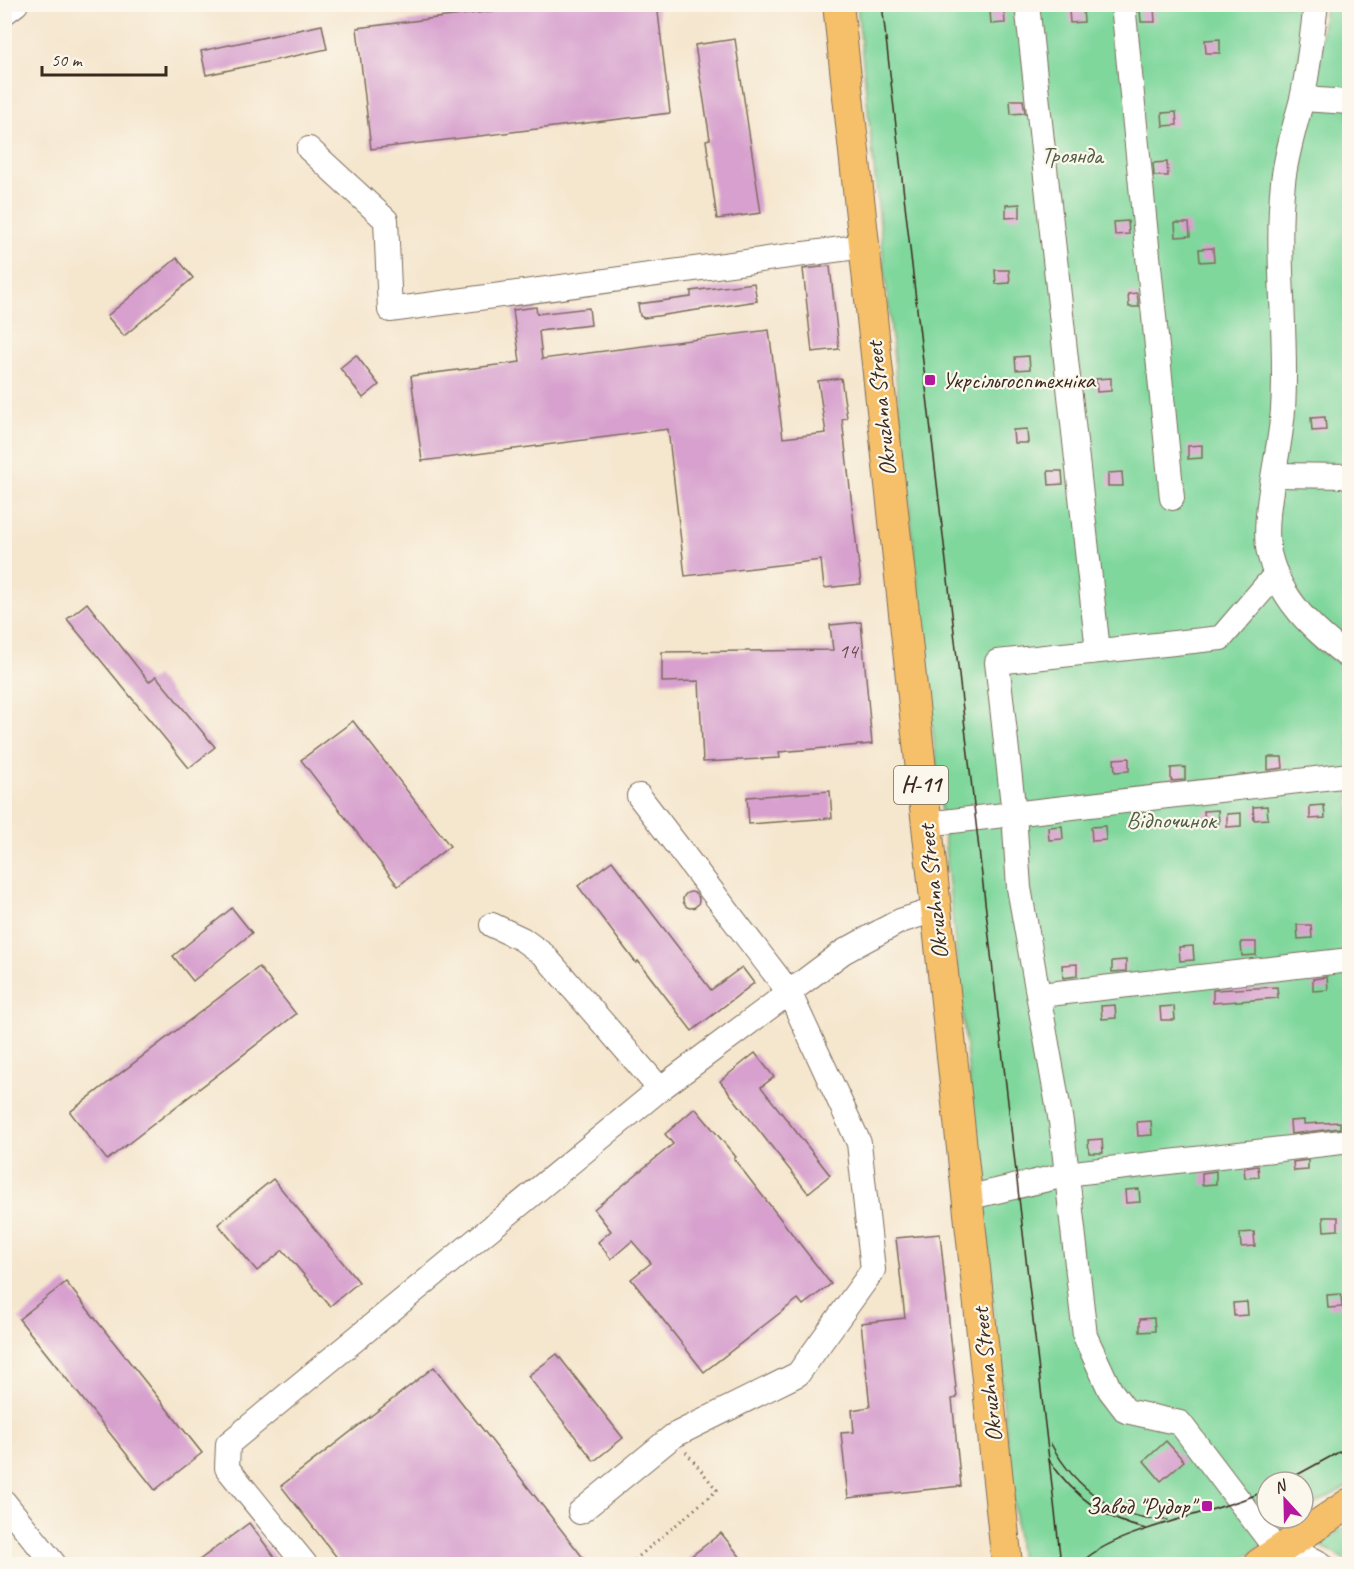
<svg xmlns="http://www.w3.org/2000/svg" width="1354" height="1569" font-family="Caveat,sans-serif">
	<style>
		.green { fill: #7fd79c; stroke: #5d805d; stroke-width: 1.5 }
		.building { fill: #d7a0ce }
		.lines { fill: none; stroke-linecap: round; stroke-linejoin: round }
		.minor-casing { stroke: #7c6c5c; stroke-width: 26 }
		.major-casing { stroke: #7c6c5c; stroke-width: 32 }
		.path { stroke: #7c6c5c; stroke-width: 3; stroke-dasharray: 1.5 4.5; stroke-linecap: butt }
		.minor { stroke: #fff; stroke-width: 24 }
		.major { stroke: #f6c06b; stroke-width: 30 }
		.tram { stroke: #3b2a1e; stroke-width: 1.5 }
		.poi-dot { fill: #b5179e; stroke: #fbf7ec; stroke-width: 2 }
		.labels { text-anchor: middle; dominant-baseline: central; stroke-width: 4.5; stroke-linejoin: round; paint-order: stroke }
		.number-label { font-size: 21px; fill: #62484a }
		.shield { fill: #fbf7ec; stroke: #75685c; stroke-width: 1.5 }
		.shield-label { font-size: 22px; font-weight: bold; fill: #3b2a1e }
		.park-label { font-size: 24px; fill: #4f5e44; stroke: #fbf7ec }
		.poi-label { font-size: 24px; fill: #3b2a1e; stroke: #fbf7ec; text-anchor: start }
		.street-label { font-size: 24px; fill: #3b2a1e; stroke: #fbf7ec }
	</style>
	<rect width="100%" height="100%" fill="#fbf7ec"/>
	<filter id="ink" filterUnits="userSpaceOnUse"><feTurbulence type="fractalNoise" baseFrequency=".0167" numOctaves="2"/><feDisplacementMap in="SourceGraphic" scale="12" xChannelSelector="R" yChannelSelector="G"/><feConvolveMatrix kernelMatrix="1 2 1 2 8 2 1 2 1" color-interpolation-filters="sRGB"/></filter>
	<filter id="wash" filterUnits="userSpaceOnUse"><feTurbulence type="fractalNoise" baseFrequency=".008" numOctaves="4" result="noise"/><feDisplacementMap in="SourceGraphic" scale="24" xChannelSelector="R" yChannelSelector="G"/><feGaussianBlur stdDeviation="1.35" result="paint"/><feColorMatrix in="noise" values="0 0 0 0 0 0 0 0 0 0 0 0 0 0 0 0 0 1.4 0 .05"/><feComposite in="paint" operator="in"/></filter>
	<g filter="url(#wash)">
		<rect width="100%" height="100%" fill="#f5e6ce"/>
		<g class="green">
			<path d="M857 5H1306L1296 94 1272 584 1313 646 1349 670 1350 1485 1303 1511V1482H1267V1518H1293L1269 1540 1235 1564H1020Z"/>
			<path d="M1325 5H1349V652L1318 628 1273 550 1288 185 1299 127 1313 112Z"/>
			<path d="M1349 1524V1562L1319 1545Z"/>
		</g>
		<g id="blocks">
			<g class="building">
				<path d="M550 4H657L670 113 371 149 357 28Z"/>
				<path d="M1154 8 1155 22H1141L1140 9Z"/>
				<path d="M1083 9 1084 22 1070 23 1069 10Z"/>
				<path d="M1004 10 1005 23 991 24 990 11Z"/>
				<path d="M322 25 327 49 206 75 201 51Z"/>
				<path d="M735 39 761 213 717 219 706 140 710 139 695 45Z"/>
				<path d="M1220 39V53H1206L1205 40Z"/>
				<path d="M1010 100H1023L1025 113 1011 114Z"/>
				<path d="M1176 112 1177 125 1163 126 1162 113Z"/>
				<path d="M1167 162 1168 176H1154L1153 163Z"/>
				<path d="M1020 204V217L1006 218V205Z"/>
				<path d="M1128 221 1129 234 1115 235 1114 222Z"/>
				<path d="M1175 223H1189L1190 236 1176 237Z"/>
				<path d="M1213 248 1214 261 1200 262 1199 249Z"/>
				<path d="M177 258 193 278 124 336 107 316Z"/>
				<path d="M830 266 839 349 812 352 803 269Z"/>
				<path d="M995 270H1009L1010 283 996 284Z"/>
				<path d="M754 283 757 301 644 318 640 316 638 304 691 297V291Z"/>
				<path d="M1137 293 1139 307H1129L1128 294Z"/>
				<path d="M536 307 537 314 589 308 591 325 539 331 542 359 769 330 783 438 826 433 818 381 841 378 847 418 842 419 861 584 824 588 821 560 685 576 668 429 422 461 411 376 520 362 513 310Z"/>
				<path d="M356 355 379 385 363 398 340 368Z"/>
				<path d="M1029 356 1030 369 1016 370 1015 357Z"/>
				<path d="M1111 378V391L1097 392 1096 379Z"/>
				<path d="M1325 417 1326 430 1312 431 1311 418Z"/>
				<path d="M1027 429 1028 443H1014L1013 430Z"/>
				<path d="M1202 445V458L1188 459V446Z"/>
				<path d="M1048 471H1062L1063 484 1049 485Z"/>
				<path d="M1122 472 1123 486H1108V473Z"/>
				<path d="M87 603 149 682 156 676 215 747 189 768 67 619Z"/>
				<path d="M861 622 872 744 779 752 780 758 703 762 699 681 662 682V652L833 650 830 625Z"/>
				<path d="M353 721 450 846 398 886 301 760Z"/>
				<path d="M1268 757H1282L1283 768 1268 770Z"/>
				<path d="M1129 758V771L1115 772 1114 759Z"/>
				<path d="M1185 767V780L1171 781V768Z"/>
				<path d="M830 791 832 818 749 824 747 797Z"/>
				<path d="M1324 805 1325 818 1310 819V806Z"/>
				<path d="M1267 806 1268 819 1254 820 1253 807Z"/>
				<path d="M1218 810 1219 823 1205 824 1204 811Z"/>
				<path d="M1241 813V826L1227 827V814Z"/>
				<path d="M1062 826 1063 839 1049 840 1048 827Z"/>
				<path d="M1105 826 1106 840 1092 841 1091 827Z"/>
				<path d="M612 861 711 990 742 967 754 983 692 1031 638 961 636 963 578 886Z"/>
				<circle cx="691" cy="900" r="8"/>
				<path d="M232 908 252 933 193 981 173 956Z"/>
				<path d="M1297 925H1311L1312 938 1298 939Z"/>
				<path d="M1241 942H1256V955L1242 956Z"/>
				<path d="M1193 946 1194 960 1180 961 1179 947Z"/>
				<path d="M1126 960V971L1112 972V961Z"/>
				<path d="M1077 964V976L1063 978 1062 965Z"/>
				<path d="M259 967 296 1014 107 1160 70 1112Z"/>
				<path d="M1327 977 1328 990 1313 991V979Z"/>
				<path d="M1277 987 1278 998 1213 1003V990Z"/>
				<path d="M1115 1005 1116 1018 1102 1019 1101 1006Z"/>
				<path d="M1174 1006 1175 1020H1161L1160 1007Z"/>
				<path d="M755 1053 774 1077 761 1087 830 1175 808 1193 720 1081Z"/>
				<path d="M695 1108 736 1157 734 1159 831 1284 803 1305 798 1299 704 1372 631 1279 651 1263 632 1241 611 1259 598 1242 611 1231 594 1209 673 1144 665 1134Z"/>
				<path d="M1304 1120V1124L1340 1122V1128L1291 1134 1290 1121Z"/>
				<path d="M1151 1121 1152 1135 1138 1136 1137 1122Z"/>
				<path d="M1102 1139 1103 1153H1089L1088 1140Z"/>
				<path d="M1308 1160V1170L1294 1171 1293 1162Z"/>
				<path d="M1258 1166 1259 1177 1245 1178 1244 1168Z"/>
				<path d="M1216 1171V1184L1202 1185V1173Z"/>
				<path d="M273 1179 359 1282 330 1306 283 1250 257 1271 218 1224Z"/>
				<path d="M1139 1189 1140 1202 1126 1203 1125 1190Z"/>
				<path d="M1323 1217H1338V1230L1324 1231Z"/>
				<path d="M1254 1232 1255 1246 1241 1247 1240 1233Z"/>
				<path d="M940 1234 957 1398 952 1399 961 1486 848 1498 841 1433 854 1432 852 1410 870 1407 861 1323 905 1318 896 1238Z"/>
				<path d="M66 1282 202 1453 155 1490 19 1319Z"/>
				<path d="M1341 1294 1342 1307 1328 1308 1327 1295Z"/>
				<path d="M1247 1302 1248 1315 1234 1316 1233 1303Z"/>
				<path d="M1154 1318 1155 1331 1140 1332V1319Z"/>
				<path d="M557 1354 623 1438 594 1461 528 1376Z"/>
				<path d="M434 1367 588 1564H342L281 1486Z"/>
				<path d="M1166 1441 1184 1461 1161 1481 1144 1461Z"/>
				<path d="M249 1523 280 1564H194Z"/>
				<path d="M721 1533 746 1564H681Z"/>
			</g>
		</g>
	</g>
	<g filter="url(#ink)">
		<use href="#blocks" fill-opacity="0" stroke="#7c6c5c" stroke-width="1.5"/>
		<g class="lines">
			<g class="minor-casing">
				<g id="minor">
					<path d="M1027 4 1098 651"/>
					<path d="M1123 4 1172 498"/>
					<path d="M1316 4C1312 35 1309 68 1302 99 1295 126 1286 154 1283 182 1275 256 1288 335 1283 409 1281 450 1261 515 1269 553 1280 600 1313 630 1350 658"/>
					<path d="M4 13 16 4"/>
					<path d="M1302 99 1350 102"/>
					<path d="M309 149 386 220 390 310 864 246"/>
					<path d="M1275 475 1350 476"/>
					<path d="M926 824 1350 775"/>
					<path d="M492 925 522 939 544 955 660 1089 843 952 900 921 935 910"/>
					<path d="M1040 995 1350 960"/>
					<path d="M966 1198 1074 1173 1350 1141"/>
					<path d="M4 1502 54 1564"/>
					<path d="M580 1512 673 1436 798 1374 873 1270 859 1143 789 992 639 796"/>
					<path d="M1286 1545 1321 1564"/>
					<path d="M1275 1553 1269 1540 1180 1423 1126 1411 1110 1390 1085 1336 1061 1122 1019 888 1014 814 997 662 1221 638 1276 574"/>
					<path d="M305 1564 227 1468 228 1444 660 1089"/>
				</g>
			</g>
			<g class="major-casing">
				<g id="major">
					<path d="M838 4 1007 1564"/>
					<path d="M1259 1564 1350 1503"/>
				</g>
			</g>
			<path class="path" d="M630 1564 717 1490 686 1452"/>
			<use href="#minor" class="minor"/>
			<use href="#major" class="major"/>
			<g class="tram">
				<path d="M882 4 1061 1564"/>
				<path d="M1051 1444C1075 1488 1117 1520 1168 1520"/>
				<path d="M1049 1460C1073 1495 1104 1520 1146 1529"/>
				<path d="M1284 1482 1350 1446"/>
				<path d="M1080 1564C1114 1528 1218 1514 1267 1490"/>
			</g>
		</g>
	</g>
	<g class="poi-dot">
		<rect x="924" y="374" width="12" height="12" rx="3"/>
		<rect x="1201" y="1500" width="12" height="12" rx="3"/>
	</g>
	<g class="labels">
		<g class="number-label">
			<text x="848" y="651">14</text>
		</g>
		<rect class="shield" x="894" y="766" width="54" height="38" rx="4.5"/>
		<g class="shield-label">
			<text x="921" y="785">Н-11</text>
		</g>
		<g class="park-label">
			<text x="1072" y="155">Троянда</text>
			<text x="1171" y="820">Відпочинок</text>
		</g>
		<g class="poi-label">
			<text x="942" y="380">Укрсільгосптехніка</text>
			<text x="1195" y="1506" text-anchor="end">Завод "Рудор"</text>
		</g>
		<g class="street-label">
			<text transform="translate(881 409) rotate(-96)">Okruzhna Street</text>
			<text transform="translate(933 892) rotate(-96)">Okruzhna Street</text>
			<text transform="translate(987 1375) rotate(-96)">Okruzhna Street</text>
		</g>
	</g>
	<rect width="1354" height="1569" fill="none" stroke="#fbf7ec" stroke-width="24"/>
	<g transform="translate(1285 1500) rotate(338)"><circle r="28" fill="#fbf7ec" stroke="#aea59a" stroke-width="1.5"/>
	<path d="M0-4.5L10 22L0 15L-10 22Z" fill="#b5179e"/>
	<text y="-9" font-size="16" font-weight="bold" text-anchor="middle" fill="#3b2a1e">N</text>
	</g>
	<path d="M42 66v9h124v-9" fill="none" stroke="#3b2a1e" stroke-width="3"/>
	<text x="51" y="66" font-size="18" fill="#3b2a1e" stroke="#fbf7ec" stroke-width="4.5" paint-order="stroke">50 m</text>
</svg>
